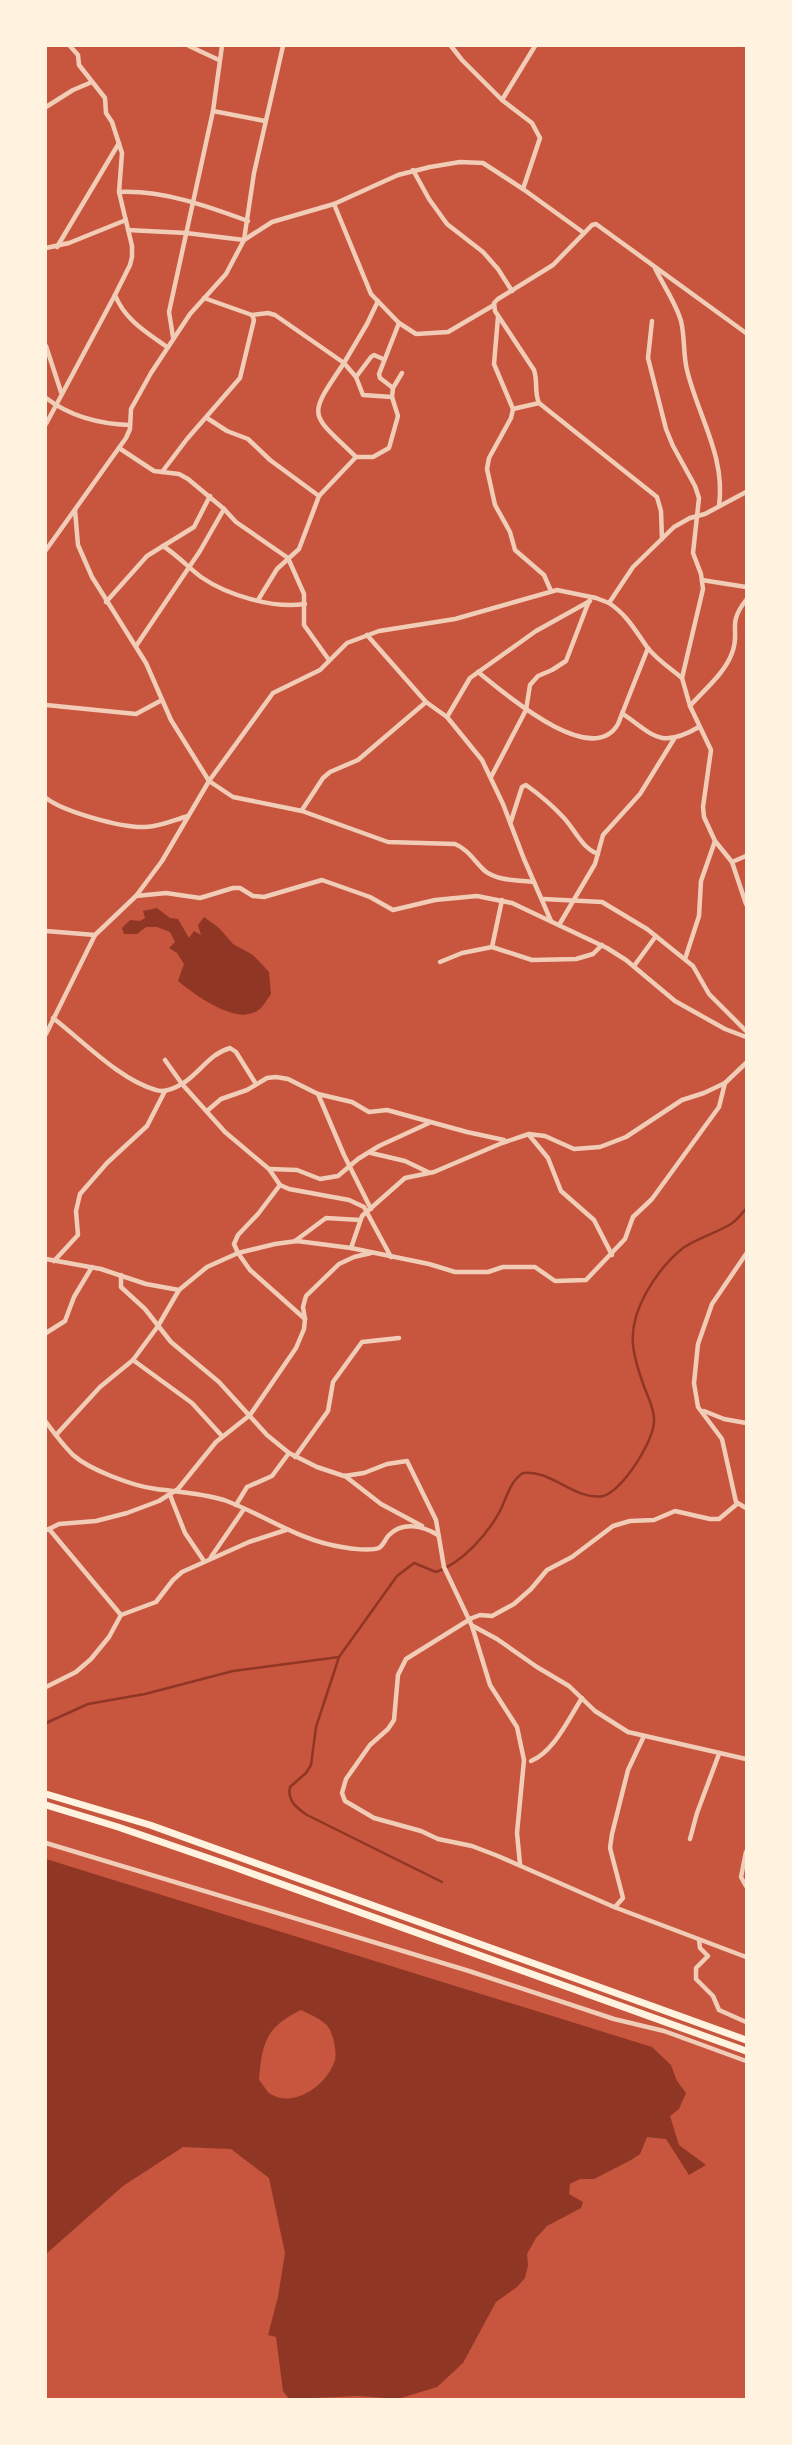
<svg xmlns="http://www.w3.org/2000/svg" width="792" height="2445" font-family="'DejaVu Sans',sans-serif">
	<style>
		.water { fill: #8f3625; fill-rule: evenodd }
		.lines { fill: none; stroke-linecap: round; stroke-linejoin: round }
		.stream { stroke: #8f3625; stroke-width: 2.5 }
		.minor { stroke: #f1ccb7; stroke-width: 4.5 }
		.trunk { stroke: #fff3e0; stroke-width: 7 }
	</style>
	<rect width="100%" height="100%" fill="#c8553d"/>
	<g class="water">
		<path d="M157 908 170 918 178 919 189 938 194 931 201 935 198 925 204 917 219 928 233 944 253 955 269 972 271 994C267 999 263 1008 257 1011 236 1025 195 995 178 981L184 964 177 953 169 948 175 942 170 932 157 927H146L137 934H124L122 928 130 920 140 921 145 918 143 911Z"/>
		<path d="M46 1859 652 2047 671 2065 677 2081 686 2093 679 2109 670 2116 679 2145 706 2165 689 2175 666 2139 647 2137 640 2154 631 2160 594 2179H580L570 2184 569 2194 583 2202 581 2208 547 2226 536 2238 527 2254 528 2265 525 2278 517 2287 496 2302 463 2363 437 2387 398 2399 359 2396 289 2399 283 2391 276 2337 268 2335 278 2297 285 2253 269 2178 231 2149 183 2147 123 2186 46 2254ZM301 2010C309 2014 324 2020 329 2028 333 2035 337 2051 335 2060 328 2084 294 2110 269 2093 266 2090 262 2083 259 2080 262 2042 266 2027 301 2010Z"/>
	</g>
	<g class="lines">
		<g class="stream">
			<path d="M46 1723 88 1704 145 1694 233 1671 339 1657"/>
			<path d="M442 1882 307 1815C297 1808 287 1801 290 1787L306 1773 311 1765 316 1727 339 1657 397 1576 414 1563 436 1572C462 1563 487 1535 500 1511 507 1497 510 1481 523 1473 551 1469 575 1501 603 1496 622 1492 656 1438 654 1419 654 1409 649 1399 645 1389 631 1352 626 1329 646 1293 655 1277 669 1259 683 1248 698 1238 716 1233 731 1224 737 1220 741 1214 746 1209"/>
		</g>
		<g class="minor">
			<path d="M70 46 78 55 79 65 105 98 106 113 112 122 122 153 119 192 132 246V257L130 265 115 295C125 320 146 332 167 347"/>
			<path d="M189 46 219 60"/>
			<path d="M451 46 462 60 502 100 535 46"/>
			<path d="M502 100 532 123 540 138 523 189 584 233"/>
			<path d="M46 107 73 90 92 82"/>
			<path d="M213 111 265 121"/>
			<path d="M413 170 429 199 447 224 483 252 498 269 512 291"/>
			<path d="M119 192C163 190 207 206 248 221"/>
			<path d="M334 204 371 294 399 323 416 334 448 332 494 305"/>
			<path d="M128 230 186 233 244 240 272 222 334 204 398 175 430 167 460 162 483 163 523 189"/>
			<path d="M57 247 119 143"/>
			<path d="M46 248 69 243 126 220"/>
			<path d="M655 268C663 285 676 303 681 321 685 337 683 354 687 370 698 416 726 457 719 506"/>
			<path d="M378 301 367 324 344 363 356 377 363 395 392 397"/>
			<path d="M252 315 268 313 275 315 344 363C306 419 310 412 356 457"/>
			<path d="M498 317 494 364 513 409 511 418 489 458 487 469 495 505 510 532 515 550 544 575 551 591"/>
			<path d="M652 321 648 358 666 429 673 446 695 486 699 498 693 553 701 574 703 589 682 678 690 706 711 750 703 807 704 817 715 841 732 862 746 904"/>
			<path d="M173 337 169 312 213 111 222 46"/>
			<path d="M46 346 61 392"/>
			<path d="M356 377 371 357 374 355 383 359"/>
			<path d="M393 388 380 378 379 374 399 323"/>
			<path d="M46 398C71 417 99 424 130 425"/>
			<path d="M513 409 539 403"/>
			<path d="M207 418 227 431 248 439 270 460 319 496 299 549 277 569 258 600"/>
			<path d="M46 424 115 295"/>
			<path d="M119 448 154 471 179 474 188 479 224 509 200 551 136 646"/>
			<path d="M162 472 187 439 240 378 254 320 252 315 204 298"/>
			<path d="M319 496 356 457H373L389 448 398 416 392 397 393 388 402 373"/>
			<path d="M224 509 236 522 288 558 304 594V625L329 660"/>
			<path d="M75 510 78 545 92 577 146 663 171 720 209 781 233 797 302 811 388 842 455 844C469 850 474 861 485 871 497 881 519 880 534 882"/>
			<path d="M662 539 661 511 657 497 539 403C534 392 538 381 534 370L495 311 494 303 498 299 553 265 592 225 596 224 746 333"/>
			<path d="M163 546C177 555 188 567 201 577 227 595 273 609 305 604"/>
			<path d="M46 550 126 438 130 429 131 409 151 373 190 314 226 274 244 240 254 173 283 46"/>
			<path d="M702 580 746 587"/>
			<path d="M106 602 147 556 194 527 210 496"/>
			<path d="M609 603C627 615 635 630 647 647 656 659 670 668 682 678"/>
			<path d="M367 635 426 702 447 717 482 760 503 804 524 859 551 921"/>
			<path d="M478 672C503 692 592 770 618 724L648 648"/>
			<path d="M46 705 136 714 162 700"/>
			<path d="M690 706C704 690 725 673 732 653 741 630 726 626 746 600"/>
			<path d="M622 713C654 736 661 749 699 727"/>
			<path d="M447 717 470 678 536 631 590 601"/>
			<path d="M491 777 526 710 530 685 538 676 552 670 566 661 589 601"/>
			<path d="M46 798C64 812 122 828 145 827 160 827 174 820 188 816"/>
			<path d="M302 810 323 778 330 772 358 760 426 702"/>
			<path d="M511 821 522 787 526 785C540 795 552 805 564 818 575 830 582 848 598 854"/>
			<path d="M732 862 746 856"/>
			<path d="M136 896 166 893 200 898 233 888H240L253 896 264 897 322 880 370 897 393 910 435 900 477 896 512 903 607 948 626 960 675 1001 725 1029 746 1037"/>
			<path d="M543 899 602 902 647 929 693 966 709 994 746 1031"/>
			<path d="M559 925 595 864 603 835 640 794 674 739"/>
			<path d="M46 931 95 935"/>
			<path d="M492 947 502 900"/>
			<path d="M685 959 699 916 701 881 715 841"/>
			<path d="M440 962 462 953 492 947 532 960 576 959 593 954 602 945"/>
			<path d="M634 966 656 936"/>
			<path d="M53 1018C83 1041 120 1080 156 1090 164 1093 175 1088 182 1084 200 1073 209 1054 230 1048L236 1052 256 1084"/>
			<path d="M46 1034 95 935 136 896 162 861 209 781 273 693 320 670 347 643 379 631 455 619 557 590 596 598 609 603 633 567 674 527 690 518 705 514 746 492"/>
			<path d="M165 1060 182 1084 225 1132 269 1169 280 1185 289 1189 349 1200 364 1207 391 1257"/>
			<path d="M318 1094 344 1155 371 1209"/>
			<path d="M207 1111 221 1099 247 1090 267 1078 276 1077 288 1079 318 1094 352 1102 369 1112 387 1110 467 1132 504 1140"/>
			<path d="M529 1135 548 1158 561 1191 594 1220 612 1255"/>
			<path d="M371 1153 405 1161 428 1172"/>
			<path d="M270 1169 297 1170 320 1179 338 1176 358 1159 379 1146 429 1123"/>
			<path d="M295 1241 326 1218 360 1220"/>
			<path d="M351 1248 362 1216 405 1178 434 1172 502 1143 529 1134 545 1136 574 1149 600 1147 626 1137 682 1100 704 1093 725 1083 746 1063"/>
			<path d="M746 1254 712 1304 698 1344 694 1383 698 1407 722 1439 736 1502 746 1508"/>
			<path d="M46 1259 101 1269 146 1284 179 1290"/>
			<path d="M54 1261 78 1235 76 1211 80 1194 107 1163 147 1126 165 1091"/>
			<path d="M121 1275V1287L145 1309 171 1342 219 1382 267 1435 289 1453 317 1467 344 1476 364 1473 387 1464 407 1461 436 1520 444 1567 472 1626 490 1685 517 1727 524 1760 517 1833 520 1864"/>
			<path d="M305 1319 250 1270 238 1253 275 1244 297 1241 351 1248 429 1264 455 1272H488L503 1267H535L555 1281 586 1280 625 1239 633 1217 652 1199 719 1107 725 1083"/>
			<path d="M46 1333 65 1321 74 1297 92 1267"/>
			<path d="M133 1360 192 1403 222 1436"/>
			<path d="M704 1411 724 1419 746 1423"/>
			<path d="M46 1422C54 1433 63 1445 73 1455 90 1470 133 1486 156 1489 179 1492 201 1493 224 1500 263 1514 299 1541 342 1547 351 1549 371 1551 379 1548 384 1545 385 1539 389 1535 403 1521 423 1526 438 1535"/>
			<path d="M56 1435 100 1387 133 1360 158 1326 179 1290 207 1267 238 1253 234 1244 238 1235 258 1214 280 1185"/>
			<path d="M295 1457 328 1411 333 1382 362 1342 399 1338"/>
			<path d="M345 1476 381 1504 422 1526"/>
			<path d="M170 1495 185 1533 204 1561"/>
			<path d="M737 1504 719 1519H710L675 1511 654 1520 630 1521 613 1526 572 1557 547 1570 531 1589 514 1604 492 1616 480 1615 472 1618 406 1659 398 1675 394 1720 388 1729 370 1745 346 1779 342 1793 345 1801 374 1818 421 1831 438 1839 472 1846 498 1856 614 1907 746 1957"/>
			<path d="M236 1505 247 1487 272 1476 289 1453"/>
			<path d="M49 1529 59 1524 96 1521 127 1513 159 1501 178 1489 216 1442 250 1415 296 1348 304 1329 305 1319 303 1307 306 1296 339 1264 354 1257 371 1253"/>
			<path d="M46 1530 49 1529 121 1615"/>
			<path d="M211 1557 244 1509"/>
			<path d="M473 1626 497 1639 537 1667 569 1686 595 1711 628 1732 746 1759"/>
			<path d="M46 1687 76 1672 91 1659 109 1637 121 1615 156 1602 173 1580 182 1572 249 1542 286 1530"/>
			<path d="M531 1761C554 1752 569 1718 582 1698"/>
			<path d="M690 1839 697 1813 719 1754"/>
			<path d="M46 1843 469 1971 614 2019 664 2031 746 2061"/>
			<path d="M746 1852 741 1877 746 1886"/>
			<path d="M615 1907 623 1898 610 1848 612 1834 628 1770 644 1736"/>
			<path d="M699 1940 700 1948 708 1956 696 1968V1979L713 1996 719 2010 746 2022"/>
		</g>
		<g class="trunk">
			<path d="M46 1794 150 1825 746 2040"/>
			<path d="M46 1805 118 1827 234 1867 746 2051"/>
		</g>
	</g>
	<rect width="792" height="2445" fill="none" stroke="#fff3e0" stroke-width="94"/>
</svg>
